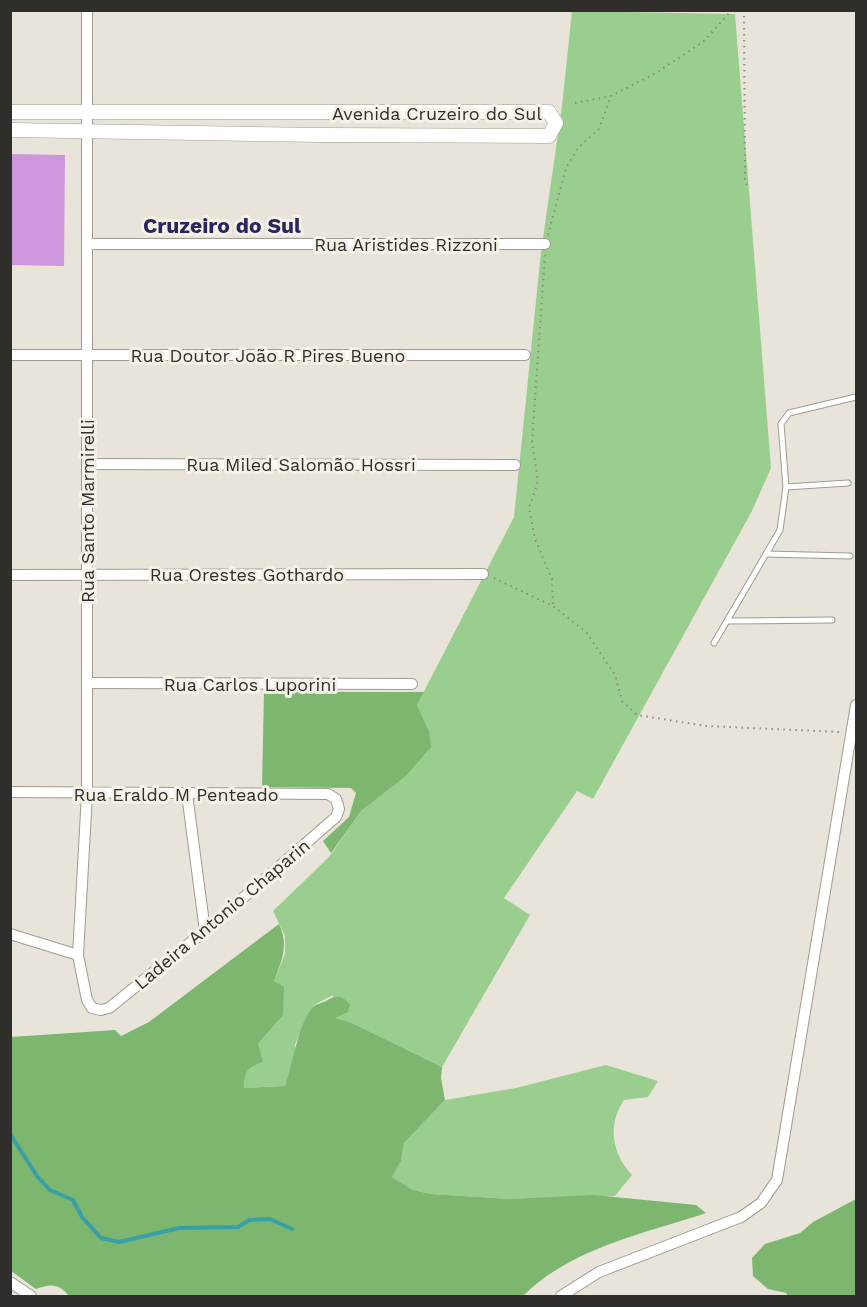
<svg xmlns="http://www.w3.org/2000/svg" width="867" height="1307" font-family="'Work Sans',sans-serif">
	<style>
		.green { fill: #9ace8f }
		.forest { fill: #7cb66f }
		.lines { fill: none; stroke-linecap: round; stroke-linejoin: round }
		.stream { stroke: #39a0a6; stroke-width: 4 }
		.building { fill: #ce96dd }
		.service-casing { stroke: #9f9b91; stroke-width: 7 }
		.minor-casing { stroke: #9f9b91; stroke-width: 12 }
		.tertiary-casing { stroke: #9f9b91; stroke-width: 15 }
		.path { stroke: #8c8982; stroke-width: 2; stroke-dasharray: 1.5 4.5; stroke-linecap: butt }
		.service { stroke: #fff; stroke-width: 5 }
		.minor { stroke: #fff; stroke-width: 10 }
		.tertiary { stroke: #fff; stroke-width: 14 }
		.labels { text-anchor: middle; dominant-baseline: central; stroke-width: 6; stroke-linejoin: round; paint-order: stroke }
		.street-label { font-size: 18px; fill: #302e2a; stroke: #f6f1e7 }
		.quarter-label { font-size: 21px; font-weight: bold; fill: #28255f; stroke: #f6f1e7 }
	</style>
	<rect width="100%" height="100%" fill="#e8e4da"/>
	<g class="green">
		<path d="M572 11 735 14 771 468 752 511 593 799 577 791 504 898 530 915 442 1067 352 1023 334 1018 333 995 314 1005 295 1044 296 1057 285 1086 244 1088 243 1077 251 1066 258 1044 283 1015 274 981 285 954V936L273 911 329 857 361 811 405 777 429 731 417 705 514 517 541 252 562 106Z"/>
		<path d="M606 1065 658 1081 648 1097 624 1100C607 1125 612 1154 632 1175L615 1196 510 1199 431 1194 413 1190 392 1177 401 1161 404 1143 445 1100 516 1088Z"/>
	</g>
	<g class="forest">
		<path d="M264 692H424L417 705 429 731 431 747 405 777 361 811 331 853 323 841 349 817 356 793 351 788 262 787Z"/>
		<path d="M279 924C289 945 282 960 274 981L284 987 283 1015 258 1044 263 1062C248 1066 243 1073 244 1088L285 1086C293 1064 298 1024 313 1007 316 1004 322 1003 326 1001 336 995 341 995 350 1004L348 1012 335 1018 352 1023 442 1067 441 1078 445 1100 404 1143 401 1161 392 1177 413 1190 431 1194 510 1199 594 1195 696 1205 706 1213C643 1234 571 1248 523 1296H69C58 1283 51 1284 36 1289L11 1271V1037L115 1030 121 1036 149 1022Z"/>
		<path d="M856 1199V1296H788L786 1293 768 1289 753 1276 752 1258 765 1244 800 1233 813 1222Z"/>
	</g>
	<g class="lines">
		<path class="stream" d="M10 1134 37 1176 50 1190 73 1200 82 1217 101 1238 119 1242 179 1228 238 1227 249 1220 270 1219 292 1229"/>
	</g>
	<path class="building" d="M10 154 65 155 64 266 10 265Z"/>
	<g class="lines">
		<g class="service-casing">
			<g id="service">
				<path d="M786 487 848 483"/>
				<path d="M766 554 850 556"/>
				<path d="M727 621 832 620"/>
				<path d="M714 643 780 530 786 487 781 424 789 413 856 397"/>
			</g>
		</g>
		<g class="minor-casing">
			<g id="minor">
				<path d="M87 244H545"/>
				<path d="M10 355H525"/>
				<path d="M87 464 515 465"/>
				<path d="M10 575 483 574"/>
				<path d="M87 683 412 684"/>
				<path d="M10 792 328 794 336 799 339 809 336 817 205 931 109 1008 101 1010 92 1008 87 1000 78 955 87 794V10"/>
				<path d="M187 794 205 931"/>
				<path d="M10 934 78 955"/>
				<path d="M10 1282 31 1296"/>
				<path d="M561 1296 599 1272 741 1217 761 1203 777 1180 856 705"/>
			</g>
		</g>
		<g class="tertiary-casing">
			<path id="tertiary" d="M10 112H549L556 123 549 136 322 135 10 130"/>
		</g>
		<g class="path">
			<path d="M744 10 745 181 748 187"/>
			<path d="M575 103 611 96 656 73 703 42 732 10"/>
			<path d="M548 235 566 168 578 148 599 129 611 96"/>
			<path d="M545 255 532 442 538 481 529 508 535 539 552 579 553 606"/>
			<path d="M494 578 553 606 586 632 615 675 622 701 637 715 706 726 840 732"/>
		</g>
		<use href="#service" class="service"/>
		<use href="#minor" class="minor"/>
		<use href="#tertiary" class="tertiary"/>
	</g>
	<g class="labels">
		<g class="street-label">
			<text x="437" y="113">Avenida Cruzeiro do Sul</text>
			<text x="406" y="244">Rua Aristides Rizzoni</text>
			<text x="268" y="355">Rua Doutor João R Pires Bueno</text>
			<text x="301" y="464">Rua Miled Salomão Hossri</text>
			<text transform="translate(87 511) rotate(-90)">Rua Santo Marmirelli</text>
			<text x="247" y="574">Rua Orestes Gothardo</text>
			<text x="250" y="684">Rua Carlos Luporini</text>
			<text x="176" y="794">Rua Eraldo M Penteado</text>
			<text transform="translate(222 914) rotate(-40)">Ladeira Antonio Chaparin</text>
		</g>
		<g class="quarter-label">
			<text x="222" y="225">Cruzeiro do Sul</text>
		</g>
	</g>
	<rect width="867" height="1307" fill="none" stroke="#302e2a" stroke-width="24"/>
</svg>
